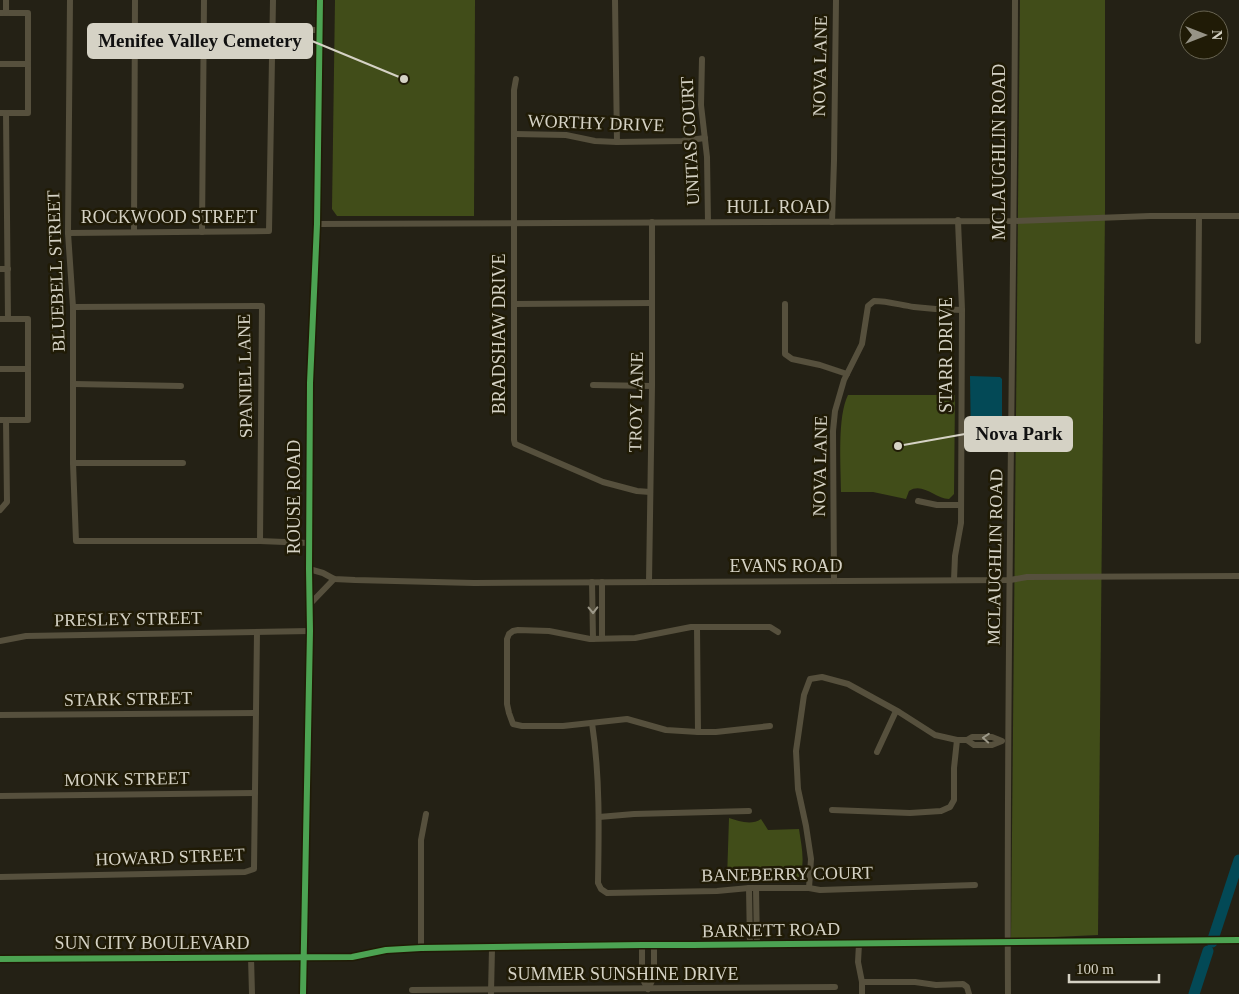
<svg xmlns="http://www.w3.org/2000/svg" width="1239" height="994" font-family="Georgia,serif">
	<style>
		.green { fill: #414d19 }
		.water { fill: #034956 }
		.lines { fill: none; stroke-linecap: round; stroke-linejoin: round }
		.river { stroke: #034956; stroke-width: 11 }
		.minor { stroke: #56503d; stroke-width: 6 }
		.cycleway-casing { stroke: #201b06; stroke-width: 9 }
		.cycleway { stroke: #4ca352; stroke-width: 6 }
		.oneway { stroke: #9c9888 }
		.labels { text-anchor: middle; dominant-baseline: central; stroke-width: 5; stroke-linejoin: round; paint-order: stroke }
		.street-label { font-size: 18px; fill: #d5d2c5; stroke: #201b06 }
		.leader { fill: none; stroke: #d5d2c5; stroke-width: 2 }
		.callout-dot { fill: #d5d2c5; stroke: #201b06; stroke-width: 2 }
		.callout { fill: #d5d2c5; stroke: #d5d2c5; stroke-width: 2 }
		.callout-label { font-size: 19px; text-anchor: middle; font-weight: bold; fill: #111 }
	</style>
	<rect width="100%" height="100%" fill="#242115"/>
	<g class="green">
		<path d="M335 0H475L474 216H337L332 209Z"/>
		<path d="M1020 0H1105V208L1098 935 1011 939Z"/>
		<path d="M848 395H955L954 494 949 499C935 499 923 482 909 491L906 499 873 492H841C841 466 837 417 848 395Z"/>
		<path d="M729 818C739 821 751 826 761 819L768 830 799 829C801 844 806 863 799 877L749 876 727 879Z"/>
	</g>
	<path class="water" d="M970 376 1000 377 1002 379V442H971Z"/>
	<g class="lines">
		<g class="river">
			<path d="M1212 942 1239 860"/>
			<path d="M1194 994 1208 951"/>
		</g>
		<g class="minor">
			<path d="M70 0 68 233 73 307V463L76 541H260L309 543"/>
			<path d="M615 0 617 142"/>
			<path d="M0 13H28V113H0"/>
			<path d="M6 13V0"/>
			<path d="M274 30H320"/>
			<path d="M702 59 701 105 707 157 708 222"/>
			<path d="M0 64H28"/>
			<path d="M516 79 514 90V440L515 444 603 482 637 491 650 492"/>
			<path d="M6 113 8 319"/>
			<path d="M515 134 566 135 595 141 617 142 682 141 705 138"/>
			<path d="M832 222 834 161 836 0"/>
			<path d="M317 224 1014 221 1150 216H1239"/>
			<path d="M134 231 135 0"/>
			<path d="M202 232 204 0"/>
			<path d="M68 233 269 231 273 0"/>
			<path d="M0 269H8"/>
			<path d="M514 304 652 303"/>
			<path d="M785 304V354L792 359 820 365 847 374"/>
			<path d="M73 307 262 306 260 541"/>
			<path d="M0 319H28V420H0"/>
			<path d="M1198 341 1199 217"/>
			<path d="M0 369H28"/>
			<path d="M74 384 181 386"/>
			<path d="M593 385 652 386"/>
			<path d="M73 463H183"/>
			<path d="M918 501 937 505H961"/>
			<path d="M0 510 7 502 6 420"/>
			<path d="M309 569 323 573 334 579 355 580 474 583 1010 580 1027 577 1239 576"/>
			<path d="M954 580 955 556 961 523 962 310C961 280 959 250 958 220"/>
			<path d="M834 581 833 431 835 411 844 380 862 344 868 306 874 301C888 301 900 305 914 307 930 309 946 310 962 310"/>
			<path d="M592 582 593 639"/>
			<path d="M649 582 652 386V222"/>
			<path d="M310 604 334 579"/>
			<path d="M697 627 698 732"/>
			<path d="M602 638V582"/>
			<path d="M0 641 26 636 310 631"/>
			<path d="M0 715 256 713"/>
			<path d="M592 723C600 776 599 829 598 883L601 889 607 893 717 891 749 888H809L820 890 975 885"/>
			<path d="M770 726 716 732H698L666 730 627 719 563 726H522L513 724 509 713 507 704V639L509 634 513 631 518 630 549 631 590 639 635 638 691 627H770L778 632"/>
			<path d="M877 752 896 711"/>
			<path d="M0 796 255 793"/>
			<path d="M832 810 910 813 941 811 950 807 954 800V768L957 740"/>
			<path d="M599 817 634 814 749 811"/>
			<path d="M0 877 245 872 254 869 257 632"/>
			<path d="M749 888 750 945"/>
			<path d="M756 888 757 945"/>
			<path d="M809 888 811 859 806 826 798 789 796 751 804 695 810 679 822 677 848 684 899 712 935 735 957 740H967L972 737H992L1002 741 992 745H974L967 740"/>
			<path d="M859 944 858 962 862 982V994"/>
			<path d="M642 945V978L648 989"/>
			<path d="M421 948V840L426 814"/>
			<path d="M251 957 252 994"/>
			<path d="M0 959 352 957 386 950 421 948 642 945H693L1239 940"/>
			<path d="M862 982H915L936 985 963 984 967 987 969 994"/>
			<path d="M648 989 654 977V945"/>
			<path d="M412 990 835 987"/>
			<path d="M491 993 492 948"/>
			<path d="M303 994 310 631 309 569 310 383 317 224 320 0"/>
			<path d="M1008 994C1006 663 1014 331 1015 0"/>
		</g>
		<g class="cycleway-casing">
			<g id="cycleway">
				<path d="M0 959 352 957 386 950 421 948 642 945H693L1239 940"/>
				<path d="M303 994 310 631 309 569 310 383 317 224 320 0"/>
			</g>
		</g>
		<use href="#cycleway" class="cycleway"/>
	</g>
	<defs><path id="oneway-chevron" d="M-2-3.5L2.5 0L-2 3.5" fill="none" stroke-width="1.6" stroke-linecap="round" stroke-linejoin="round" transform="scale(1.25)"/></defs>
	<g class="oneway">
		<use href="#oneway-chevron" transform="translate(593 610) rotate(89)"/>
		<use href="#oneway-chevron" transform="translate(986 738) rotate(-176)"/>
	</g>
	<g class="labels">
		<g class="street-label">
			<text transform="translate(820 66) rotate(-89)">NOVA LANE</text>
			<text transform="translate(596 123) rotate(2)">WORTHY DRIVE</text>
			<text transform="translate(690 141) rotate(-93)">UNITAS COURT</text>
			<text transform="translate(999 152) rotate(-90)">MCLAUGHLIN ROAD</text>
			<text x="778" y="207">HULL ROAD</text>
			<text x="169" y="217">ROCKWOOD STREET</text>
			<text transform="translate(56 271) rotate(-92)">BLUEBELL STREET</text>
			<text transform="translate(499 334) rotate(-90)">BRADSHAW DRIVE</text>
			<text transform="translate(946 355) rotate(-90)">STARR DRIVE</text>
			<text transform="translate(245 376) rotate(-91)">SPANIEL LANE</text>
			<text transform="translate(636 402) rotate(-89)">TROY LANE</text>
			<text transform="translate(820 466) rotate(-89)">NOVA LANE</text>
			<text transform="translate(294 497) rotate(-90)">ROUSE ROAD</text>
			<text transform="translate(995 557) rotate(-89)">MCLAUGHLIN ROAD</text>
			<text x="786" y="566">EVANS ROAD</text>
			<text transform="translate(128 619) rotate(-1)">PRESLEY STREET</text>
			<text transform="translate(128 699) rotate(-1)">STARK STREET</text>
			<text transform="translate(127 779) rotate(-1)">MONK STREET</text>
			<text transform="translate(170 857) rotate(-2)">HOWARD STREET</text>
			<text transform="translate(787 874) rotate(-1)">BANEBERRY COURT</text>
			<text transform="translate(771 930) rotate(-1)">BARNETT ROAD</text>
			<text x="152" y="943">SUN CITY BOULEVARD</text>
			<text x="623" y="974">SUMMER SUNSHINE DRIVE</text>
		</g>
	</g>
	<path class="leader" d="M404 79L312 41M898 446L965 434"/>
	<g class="callout-dot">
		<circle cx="404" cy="79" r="5"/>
		<circle cx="898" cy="446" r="5"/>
	</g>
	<g class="callout">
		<rect x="88" y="24" width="224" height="34" rx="5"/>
		<rect x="965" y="417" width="107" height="34" rx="5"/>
	</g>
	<g class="callout-label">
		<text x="200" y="47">Menifee Valley Cemetery</text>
		<text x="1019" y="440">Nova Park</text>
	</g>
	<g transform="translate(1204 35) rotate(90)"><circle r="24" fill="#201b06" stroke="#686452"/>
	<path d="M0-4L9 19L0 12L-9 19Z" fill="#979487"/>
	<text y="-8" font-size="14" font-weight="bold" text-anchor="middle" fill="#d5d2c5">N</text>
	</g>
	<path d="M1069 974v8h90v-8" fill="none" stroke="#d5d2c5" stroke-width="2.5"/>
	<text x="1076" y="974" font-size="15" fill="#d5d2c5" stroke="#201b06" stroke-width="4" paint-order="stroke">100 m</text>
</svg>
